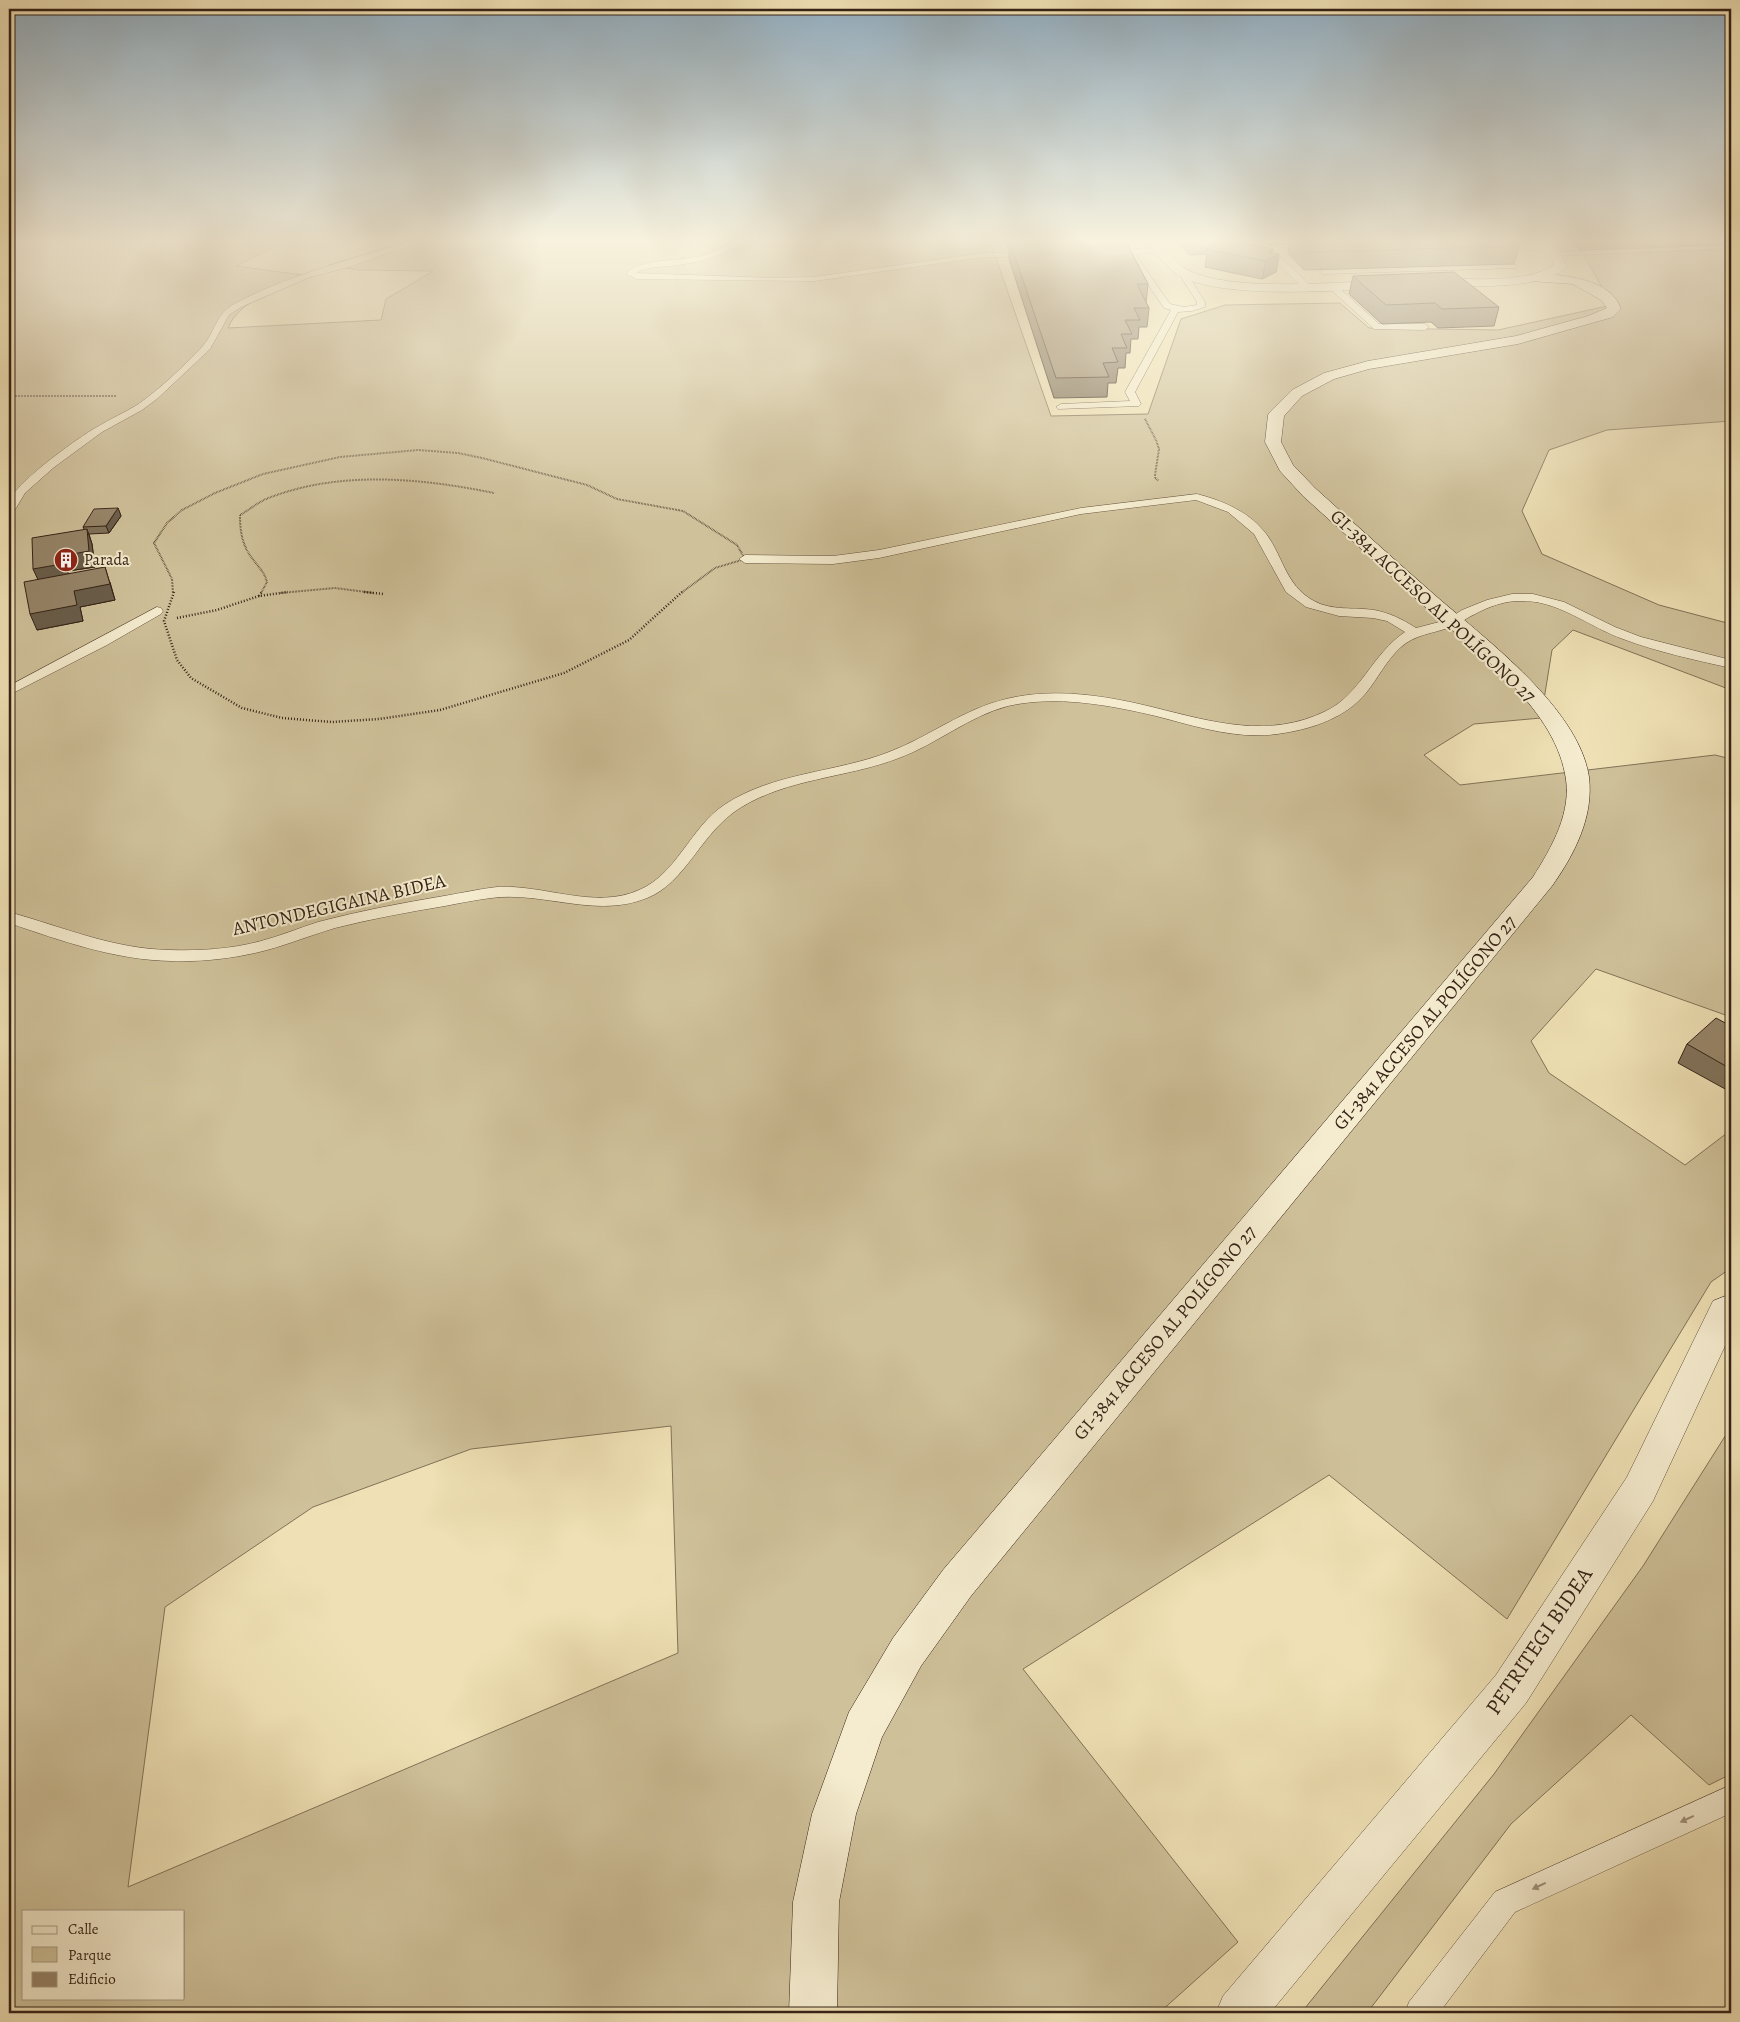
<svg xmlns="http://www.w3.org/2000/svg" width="1740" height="2022" font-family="Alegreya,serif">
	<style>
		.green { fill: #cfc19a; stroke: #827258; fill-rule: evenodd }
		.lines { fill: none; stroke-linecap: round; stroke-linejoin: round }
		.lane-casing { stroke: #64523e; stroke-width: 1 }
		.street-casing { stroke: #64523e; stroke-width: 1 }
		.secondary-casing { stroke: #352216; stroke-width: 1 }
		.path-far2 { stroke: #352216; stroke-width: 1; stroke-dasharray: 0.5 1; stroke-linecap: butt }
		.path-far1 { stroke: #352216; stroke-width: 2; stroke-dasharray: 0.5 1; stroke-linecap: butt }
		.path { stroke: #352216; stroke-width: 2.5; stroke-dasharray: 1 2; stroke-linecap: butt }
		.lane { fill: #f5eccf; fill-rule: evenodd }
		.street { fill: #f5eccf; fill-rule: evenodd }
		.secondary { fill: #f5eccf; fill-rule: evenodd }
		.wall { fill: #81725a; stroke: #352216 }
		.shaded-wall { fill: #695d4a; stroke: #352216 }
		.building { fill: #968569; stroke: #352216 }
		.oneway { fill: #9f917c }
		.labels { text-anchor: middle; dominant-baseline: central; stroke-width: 4; stroke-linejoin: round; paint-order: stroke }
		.far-poi-label { font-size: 16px; fill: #352216; stroke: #f5eccf; text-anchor: start }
		.street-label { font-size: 19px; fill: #352216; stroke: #f5eccf }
		.near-street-label { font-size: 22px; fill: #352216; stroke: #f5eccf }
	</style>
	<rect width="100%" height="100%" fill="#efe1b5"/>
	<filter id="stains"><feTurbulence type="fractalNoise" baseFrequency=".004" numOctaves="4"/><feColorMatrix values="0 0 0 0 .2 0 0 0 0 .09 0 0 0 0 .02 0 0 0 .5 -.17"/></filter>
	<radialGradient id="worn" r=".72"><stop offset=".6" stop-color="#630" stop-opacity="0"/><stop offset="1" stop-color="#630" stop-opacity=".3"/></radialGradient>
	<g class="green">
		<path d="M9 241H287L236 266 310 276C283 288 239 299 228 328L381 320 386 299 433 271 358 270 329 265 407 241H990L1051 416 1148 414 1181 319 1225 305 1340 303 1369 328 1498 330 1612 305 1583 254 1731 250V421L1607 430 1549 450 1522 511 1542 554 1659 605 1731 624V690L1573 630 1552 650 1541 718 1474 724 1424 755 1460 785 1715 755 1731 759V1017L1596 969 1531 1041 1549 1073 1685 1165 1731 1130V1268L1711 1282 1507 1619 1329 1475 1023 1669 1238 1942 1159 2013H9ZM671 1426 678 1653 128 1887 165 1607 313 1507 471 1449ZM24 1911H184V1998H24Z"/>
		<path d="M1729 1430H1731V1774L1709 1785 1631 1715 1511 1824 1367 2013H1301L1494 1774 1643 1566Z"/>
	</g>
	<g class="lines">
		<g class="lane-casing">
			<g id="lane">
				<path d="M411 241H421L352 266 308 278 241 307 229 315 210 349 158 398 142 410 102 432 53 468 25 493 13 513 9 514C9 511 8 506 9 503 13 484 79 437 97 427 110 419 124 413 137 405 160 389 183 367 202 347 216 332 215 313 236 303 291 274 352 260 411 241Z"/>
				<path d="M735 241H745C724 257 696 263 670 266 658 267 646 267 636 273L774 278 814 277 984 253H1033L1037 255 1033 257H984L814 281 637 279 626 274C640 258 682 261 702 256 715 252 724 246 735 241Z"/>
				<path d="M1246 241H1254L1266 251 1284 260 1309 284V288H1303L1278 264 1260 255Z"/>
				<path d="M1492 244 1546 247 1550 249 1546 251 1495 248 1491 246Z"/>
				<path d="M1731 244V248L1556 256 1552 254 1556 252Z"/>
				<path d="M1162 248 1166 250 1165 252 1135 254 1170 304 1184 307 1197 305V302L1178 272 1182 270H1185L1205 302V307L1192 311 1178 312 1135 392 1141 404 1139 406 1058 409 1056 407 1061 404 1130 401 1125 392 1171 310 1164 308 1127 254 1134 249Z"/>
				<path d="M1513 264 1517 266 1516 268 1323 274 1319 272 1323 270Z"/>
				<path d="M1329 284H1335L1379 324H1425L1429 327 1425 330 1374 329 1329 288Z"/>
				<path d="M1197 494C1221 500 1247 511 1263 530 1283 553 1284 585 1314 601 1332 611 1354 607 1374 610 1390 613 1402 619 1416 628L1447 620 1462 610 1487 600 1512 594H1533L1564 602 1615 627 1641 637 1731 660V668C1695 660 1658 652 1623 639 1589 627 1557 599 1519 601 1504 601 1488 607 1475 614 1466 618 1460 624 1451 627 1432 634 1415 634 1400 648 1386 661 1378 678 1366 693 1346 717 1315 728 1284 733 1241 741 1198 727 1156 716 1109 705 1056 695 1008 706 969 716 937 744 899 758 847 778 788 778 740 808 701 832 686 883 647 898 596 919 543 891 491 898 475 900 460 903 445 906 408 912 371 919 335 928 308 936 282 947 255 953 228 959 199 962 171 961 115 960 62 941 9 923V912C63 927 113 949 170 950 200 951 232 949 261 941 280 936 299 928 318 922 360 911 402 903 444 896 462 893 479 889 497 887 543 884 595 910 639 890 677 874 690 828 724 805 774 772 835 773 889 752 929 737 963 709 1006 699 1055 687 1108 696 1156 708 1213 722 1269 739 1326 711 1361 694 1372 654 1405 632L1387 621 1373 618 1339 616 1306 607 1286 592 1254 534 1228 512 1196 500 1081 514 879 558 833 564 745 563 739 559 745 555 833 556 879 550 1081 508Z"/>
				<path d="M157 607 161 608 163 611 161 614 107 645 9 695V686Z"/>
				<path d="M1731 1785V1813L1515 1912 1439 2013H1405L1409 2002 1495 1892Z"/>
			</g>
		</g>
		<g class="street-casing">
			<g id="street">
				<path d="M1148 241H1160C1168 250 1175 263 1186 269 1229 293 1338 282 1389 280L1396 284 1389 288C1339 290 1216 301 1175 273 1164 265 1156 252 1148 241Z"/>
				<path d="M1515 241C1537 239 1559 243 1567 266 1548 291 1460 286 1429 286L1423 282 1429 278C1464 278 1524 285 1554 265 1549 249 1531 247 1517 244Z"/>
				<path d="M1731 1294V1333L1653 1501 1526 1703 1270 2013H1216L1223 1996 1496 1675 1627 1477 1713 1301Z"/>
			</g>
		</g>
		<g class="secondary-casing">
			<path id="secondary" d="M1536 274C1562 274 1612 279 1621 309L1613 317 1518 344 1369 369 1334 379 1302 396 1284 416 1281 442 1293 465 1315 488C1356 525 1396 561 1437 597 1487 640 1579 709 1589 777 1594 817 1574 855 1552 886L971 1596 921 1666 882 1737 856 1814 839 1902 837 2013H789L793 1902 812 1814 849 1712 893 1638 943 1570 1533 877C1552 847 1573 811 1565 774 1552 705 1474 650 1424 606 1383 569 1343 532 1303 496L1280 471 1265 442 1268 415 1270 412 1292 390 1324 373 1368 361 1516 336 1588 316 1607 308 1601 300 1573 284 1531 281 1530 278 1531 275Z"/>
		</g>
		<path class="path-far2" d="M9 396H117"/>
		<g class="path-far1">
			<path d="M9 396H117"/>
			<path d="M1145 419 1156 440 1159 449 1155 475V478L1159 481"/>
			<path d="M173 593 172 579 154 543 167 523 182 510 215 493 263 474 340 457 418 450 458 453 482 458 587 485 617 499 683 511 737 545 745 559 715 568 681 593"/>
			<path d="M261 593 267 582C264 571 258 567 252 558 242 545 240 531 240 515 249 510 257 503 266 499 338 470 420 478 494 493"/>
			<path d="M280 593 335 588 374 593"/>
		</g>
		<g class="path">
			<path d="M174 592 164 621 177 660 191 678 242 708 282 718 332 722 379 719 440 710 564 673 629 640 682 592"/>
			<path d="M364 592 384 594"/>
			<path d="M259 596 262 592"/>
			<path d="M177 618 217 610 259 596 288 592"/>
		</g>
		<use href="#lane" class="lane"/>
		<use href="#street" class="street"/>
		<use href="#secondary" class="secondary"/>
	</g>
	<g class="wall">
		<path d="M1004 241H1129V247L1148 284 1146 303 1149 308 1147 327H1139L1138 339H1131L1130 353H1126L1125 368H1118L1116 383H1108L1107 397 1054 398 1009 259V250Z"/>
		<path d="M1178 241H1246V244L1273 249 1272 253 1279 254 1276 272 1262 279 1205 267 1207 254 1189 255Z"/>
		<path d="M1262 241H1512L1519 246 1514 264 1304 270 1288 253 1289 244 1266 245Z"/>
		<path d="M1557 241H1731V245L1581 250 1569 242 1560 243Z"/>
		<path d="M1353 276 1499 307 1494 326 1438 328 1431 322 1382 324 1349 294Z"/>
		<path d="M118 508 121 516 109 533 89 534 92 544 95 567 68 571V574L110 582 115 600 80 607 83 621 37 630 38 579 84 529 83 527Z"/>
		<path d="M1731 1026V1086L1727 1090 1678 1063 1687 1044Z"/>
	</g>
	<g class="shaded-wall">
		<path d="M1273 249 1271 258 1279 254 1276 272 1262 279 1268 252Z"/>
		<path d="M118 508 121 516 109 533 106 526Z"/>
		<path d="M87 529 92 544 95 567 68 571V580L40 584 33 569 62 556Z"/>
		<path d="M105 567 115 600 80 607 83 621 37 630 30 614 74 591Z"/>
	</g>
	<g class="building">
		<path d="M1125 241 1148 284H1137L1149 308H1134L1140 320H1125L1132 334H1121L1127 348H1112L1118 362 1103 363 1109 377 1056 378 1010 242Z"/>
		<path d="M1296 241H1512L1519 246 1307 252Z"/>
		<path d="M1221 242 1231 244 1237 242 1273 249 1268 252 1279 254 1265 261 1207 249Z"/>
		<path d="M1454 272 1499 307 1442 309 1435 303 1386 305 1353 276Z"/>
		<path d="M118 508 106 526 83 527 94 509Z"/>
		<path d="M87 529 89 551 62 556V564L33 569 32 538Z"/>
		<path d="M105 567 110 584 74 591 77 605 30 614 24 582Z"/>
		<path d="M1716 1018 1731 1026V1069L1687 1044Z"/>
	</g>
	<defs><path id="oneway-solid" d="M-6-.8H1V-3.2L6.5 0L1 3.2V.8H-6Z" transform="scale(1.25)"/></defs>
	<g class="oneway">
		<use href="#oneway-solid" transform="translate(1687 1819) rotate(155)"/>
		<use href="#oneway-solid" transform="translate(1539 1886) rotate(155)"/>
	</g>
	<linearGradient id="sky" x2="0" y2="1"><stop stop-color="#91acbe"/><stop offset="0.46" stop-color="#f8f2de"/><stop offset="1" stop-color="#f8f2de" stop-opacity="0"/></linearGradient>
	<rect width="1740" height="524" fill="url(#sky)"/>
	<defs>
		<g id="building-disc" transform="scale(1.25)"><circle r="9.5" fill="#8f2418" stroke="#f5eccf"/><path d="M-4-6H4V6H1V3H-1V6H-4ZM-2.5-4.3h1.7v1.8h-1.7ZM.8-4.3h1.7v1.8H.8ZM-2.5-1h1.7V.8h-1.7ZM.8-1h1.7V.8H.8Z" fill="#fff"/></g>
	</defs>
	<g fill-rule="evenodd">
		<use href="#building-disc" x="66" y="560"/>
	</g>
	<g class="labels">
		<g class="far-poi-label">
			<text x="84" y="560">Parada</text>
		</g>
		<g class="street-label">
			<text transform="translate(1433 606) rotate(43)">GI-3841 ACCESO AL POLÍGONO 27</text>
			<text transform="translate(339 905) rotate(-13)">ANTONDEGIGAINA BIDEA</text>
			<text transform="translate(1425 1023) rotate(-50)">GI-3841 ACCESO AL POLÍGONO 27</text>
			<text transform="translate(1165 1333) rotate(-50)">GI-3841 ACCESO AL POLÍGONO 27</text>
		</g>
		<g class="near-street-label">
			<text transform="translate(1539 1641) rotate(-56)">PETRITEGI BIDEA</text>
		</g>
	</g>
	<rect width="1740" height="2022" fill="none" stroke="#efe1b5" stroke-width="30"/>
	<rect x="10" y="10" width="1720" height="2002" fill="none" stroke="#352216" stroke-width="2.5"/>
	<rect x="15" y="15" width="1710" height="1992" fill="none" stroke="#352216"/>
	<rect x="22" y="1910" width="162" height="90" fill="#f5eccf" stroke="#a89b85"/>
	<rect x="32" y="1926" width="25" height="8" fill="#f5eccf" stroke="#a89b85"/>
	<text x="68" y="1934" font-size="15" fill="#352216">Calle</text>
	<rect x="32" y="1947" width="25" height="15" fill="#cfc19a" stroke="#a89b85"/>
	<text x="68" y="1960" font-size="15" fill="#352216">Parque</text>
	<rect x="32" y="1972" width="25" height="15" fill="#968569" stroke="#a89b85"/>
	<text x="68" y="1984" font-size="15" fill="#352216">Edificio</text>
	<rect width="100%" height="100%" filter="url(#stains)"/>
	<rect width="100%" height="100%" fill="url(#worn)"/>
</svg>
